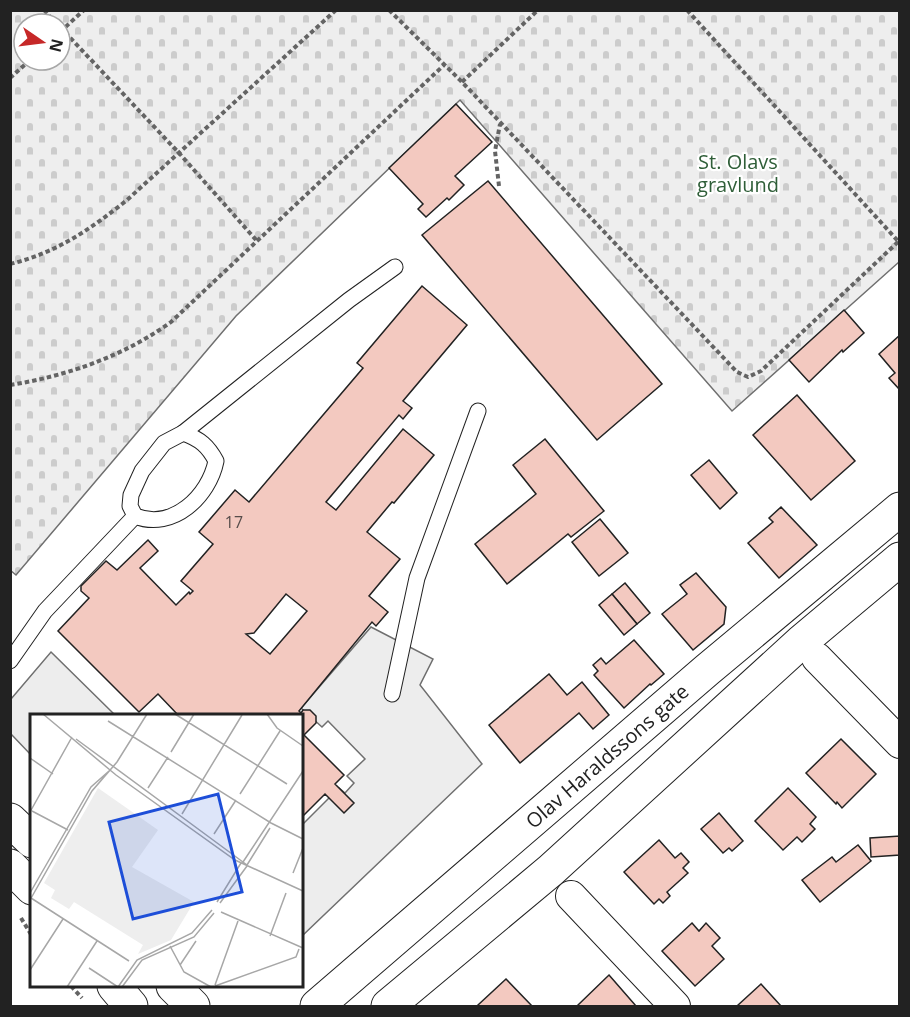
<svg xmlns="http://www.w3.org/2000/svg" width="910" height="1017" font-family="'Open Sans',sans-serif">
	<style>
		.cemetery { fill: url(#cemetery-stones); stroke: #6f6f6f; stroke-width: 1.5; fill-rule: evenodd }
		.parking { fill: #ededed; stroke: #6f6f6f; stroke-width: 1.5 }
		.building { fill: #f3c9c0; stroke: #222; stroke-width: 1.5; fill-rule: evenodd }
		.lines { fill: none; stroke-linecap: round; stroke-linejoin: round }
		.lane-casing { stroke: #222; stroke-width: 17 }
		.street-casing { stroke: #222; stroke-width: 32 }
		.secondary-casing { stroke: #222; stroke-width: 35 }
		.primary-casing { stroke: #222; stroke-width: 35 }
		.path { stroke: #646464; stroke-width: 4; stroke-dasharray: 4.5 3; stroke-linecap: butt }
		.lane { stroke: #fff; stroke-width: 15 }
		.street { stroke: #fff; stroke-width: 30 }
		.secondary { stroke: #fff; stroke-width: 33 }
		.primary { stroke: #fff; stroke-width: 33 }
		.labels { text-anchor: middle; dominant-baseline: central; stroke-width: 4.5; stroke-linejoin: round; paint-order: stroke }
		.number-label { font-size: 16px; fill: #564c4a }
		.park-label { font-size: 20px; fill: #2f5e38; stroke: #fff }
		.street-label { font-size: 20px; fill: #222; stroke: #fff }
		.inset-road { fill: none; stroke: #a7a7a7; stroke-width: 1.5 }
		.view { fill: #1d4ed8; fill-opacity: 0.15; stroke: #1d4ed8; stroke-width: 3 }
		.inset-edge { fill: none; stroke: #222; stroke-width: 3 }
	</style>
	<defs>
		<pattern id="cemetery-stones" width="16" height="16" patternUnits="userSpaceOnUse" patternTransform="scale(1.5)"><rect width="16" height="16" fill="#eee"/><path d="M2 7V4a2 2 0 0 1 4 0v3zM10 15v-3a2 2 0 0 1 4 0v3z" fill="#ccc"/></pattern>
	</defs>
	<rect width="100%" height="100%" fill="#fff"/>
	<path class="cemetery" d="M10 11H899V262L732 411 460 100 236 316 16 575 10 570ZM24 24H60V60H24Z"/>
	<g class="parking">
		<path d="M371 627 433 659 420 685 482 764 302 936V825L339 788 345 793 354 783 347 776 365 759 328 721 322 727 301 708Z"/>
		<path d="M51 652 115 715 32 716 31 755 11 734V699Z"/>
	</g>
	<g class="building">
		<path d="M456 104 492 142 455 176 464 185 449 200 447 198 426 217 418 209 423 204 389 168Z"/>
		<path d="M488 181 662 384 597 440 422 235Z"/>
		<path d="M422 286 467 325 403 401 412 408 403 419 399 415 326 502 336 510 403 429 434 455 394 503 392 502 367 532 400 559 369 596 388 612 376 626 372 622 299 711 301 713 303 710H310L316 716V723L304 735 344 775 335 784 354 803 344 813 325 794 302 817V716H179L158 694 139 712 58 631 89 598 81 591V586L106 561 117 570 148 540 158 551 140 568 176 605 189 592 190 594 193 591 181 581 213 544 199 532 235 490 249 502 363 368 357 363ZM286 594 307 611 270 654 246 634 254 633Z"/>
		<path d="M844 310 864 333 843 352 842 350 809 382 789 360Z"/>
		<path d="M900 335V390L889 378 895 373 879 354Z"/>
		<path d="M797 395 855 461 811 500 753 435Z"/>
		<path d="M545 439 604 511 571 537 568 534 507 584 475 544 536 494 513 465Z"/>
		<path d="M709 460 737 493 720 509 691 475Z"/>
		<path d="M781 507 817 545 779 578 748 543 773 522 769 518Z"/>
		<path d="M600 519 628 553 599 576 572 542Z"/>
		<path d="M696 573 726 607 724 624 693 650 662 614 687 594 680 585Z"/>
		<path d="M625 583 650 613 637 624 612 594Z"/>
		<path d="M612 594 637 624 624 635 599 605Z"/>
		<path d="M634 640 664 674 651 685 650 684 624 708 594 675 598 671 593 665 601 658 606 664Z"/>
		<path d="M549 674 567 695 582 682 609 715 593 729 579 713 520 763 489 725Z"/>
		<path d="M841 739 876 774 842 808 837 802 836 804 806 773Z"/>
		<path d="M788 788 816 817 810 824 815 829 802 842 797 837 783 850 755 821Z"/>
		<path d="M719 813 743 841 732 851 729 848 723 853 701 829Z"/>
		<path d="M900 836V855L871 857 870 838Z"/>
		<path d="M659 840 675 858 681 853 689 862 683 868 688 873 667 892 670 896 663 903 659 899 654 904 624 872Z"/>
		<path d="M858 845 871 861 820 902 802 880 832 857 836 862Z"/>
		<path d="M692 923 699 931 706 923 720 938 712 946 724 959 695 986 662 951Z"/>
		<path d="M609 975 636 1006H577L578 1005Z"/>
		<path d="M506 979 532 1006H479L478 1005Z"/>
		<path d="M761 984 781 1006H737Z"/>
	</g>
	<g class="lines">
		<g class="lane-casing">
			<g id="lane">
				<path d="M183 433 349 300 395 267"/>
				<path d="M183 433C200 439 208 446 216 461 209 496 173 531 135 516L130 506 131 495 142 471 164 443Z"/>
				<path d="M10 661 45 611 135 516"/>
				<path d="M392 694 417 578 478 411"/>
			</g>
		</g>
		<g class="street-casing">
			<g id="street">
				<path d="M817 658 900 743"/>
				<path d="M571 896 675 1006"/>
			</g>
		</g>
		<g class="secondary-casing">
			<g id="secondary">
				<path d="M10 820 32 841"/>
				<path d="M10 866 32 888"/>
				<path d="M114 986 131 1006"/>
				<path d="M173 986 193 1006"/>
			</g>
		</g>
		<g class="primary-casing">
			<g id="primary">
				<path d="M317 1006 707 670 900 509"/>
				<path d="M388 1006 551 870 801 642 900 559"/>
			</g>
		</g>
		<g class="path">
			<path d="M44 10 57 24"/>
			<path d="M389 10 462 82 737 372 748 377 761 371 900 240"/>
			<path d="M687 10 898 241"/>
			<path d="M60 27 179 153 257 241"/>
			<path d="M60 32 84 10"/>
			<path d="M10 78 30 60"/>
			<path d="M462 82 538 10"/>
			<path d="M499 186 495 151 500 124"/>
			<path d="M10 264C56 253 91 229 127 200L336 10"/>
			<path d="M10 385C67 376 124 356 171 322L444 65"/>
			<path d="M21 918 32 936"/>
			<path d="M71 986 82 998"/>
		</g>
		<use href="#lane" class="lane"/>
		<use href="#street" class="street"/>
		<use href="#secondary" class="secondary"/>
		<use href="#primary" class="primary"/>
	</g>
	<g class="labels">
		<g class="number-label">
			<text x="234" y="522">17</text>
		</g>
		<g class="park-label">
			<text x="738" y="161">St. Olavs<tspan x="738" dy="23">gravlund</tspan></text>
		</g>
		<g class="street-label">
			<text transform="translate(607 756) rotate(-41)">Olav Haraldssons gate</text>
		</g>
	</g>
	<g transform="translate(30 714)">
		<rect width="273" height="273" fill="#fff"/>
		<path d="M68 74 128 116 102 153 164 188 141 226 108 240 113 231 44 188 39 195 21 184 25 176 14 169Z" fill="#eee"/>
		<path class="inset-road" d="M13 0 86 61 205 146 273 177M145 0 257 70M237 0 247 14 273 32M78 7 241 109 273 125M46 25 217 151M141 38 164 0M0 44 23 60M118 74 138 43M210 80 250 17M2 97 38 116M0 98 42 23M152 100 212 1M184 120 206 86M213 148 273 57M217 151 240 114M263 159 273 134M0 179 61 73 79 57M1 184 99 247M0 186 62 77 87 48 117 0M187 188 211 149M190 189 217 152M191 198 273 234M240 222 256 179M140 232 154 258 181 273M150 251 166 227M59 254 88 273M0 256 33 205M185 271 208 207M185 272 266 243 269 235M37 273 67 227M88 273 107 246 162 219 182 196M92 273 112 246 164 223 184 199"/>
		<path class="view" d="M188 80 212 178 103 205 79 108Z"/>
		<rect width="273" height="273" class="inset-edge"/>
	</g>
	<rect width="910" height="1017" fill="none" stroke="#222222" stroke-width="24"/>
	<g transform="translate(42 42) rotate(104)"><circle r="28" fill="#ffffff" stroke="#a7a7a7" stroke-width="1.5"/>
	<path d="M0-4.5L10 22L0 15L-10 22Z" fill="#c62828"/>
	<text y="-9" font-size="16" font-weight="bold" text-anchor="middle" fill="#222222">N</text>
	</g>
</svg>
